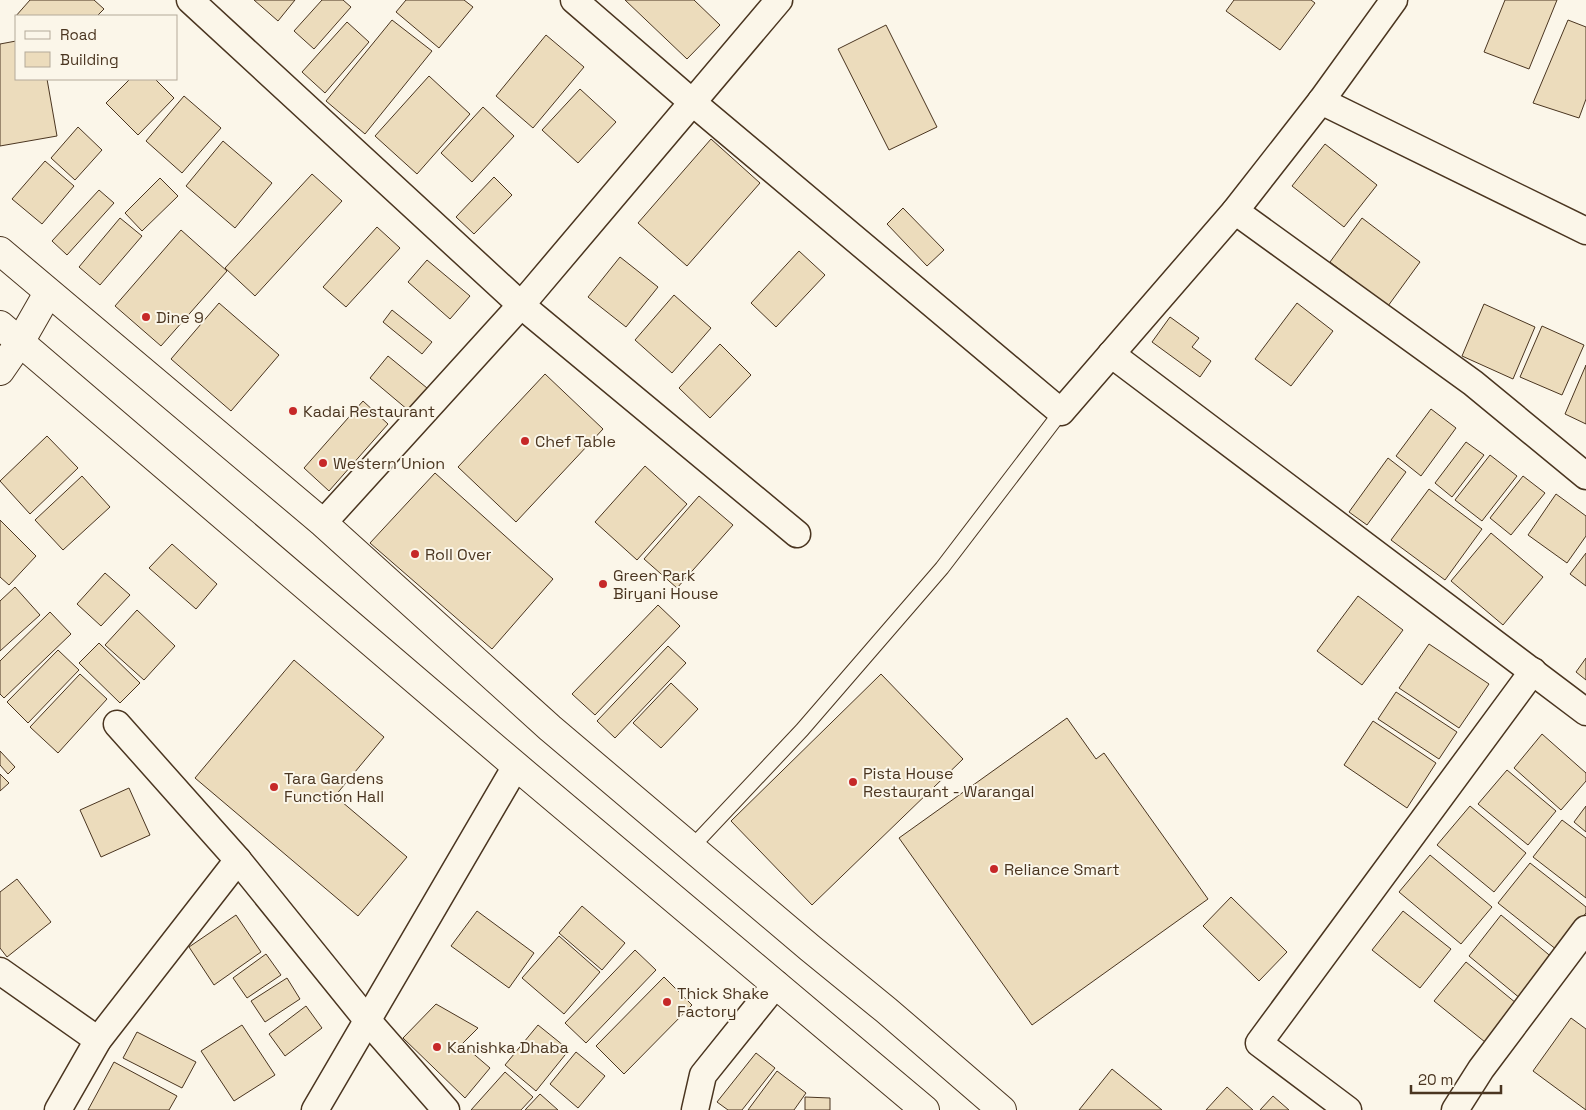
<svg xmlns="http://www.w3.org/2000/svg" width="1586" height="1110" font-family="'Space Grotesk',sans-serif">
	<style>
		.building { fill: #ecdcbc; stroke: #4a3520 }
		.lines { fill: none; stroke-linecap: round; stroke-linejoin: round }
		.service-casing { stroke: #4a3520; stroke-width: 16 }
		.minor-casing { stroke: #4a3520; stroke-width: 29 }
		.tertiary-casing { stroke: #4a3520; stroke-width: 30 }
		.primary-casing { stroke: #4a3520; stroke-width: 30 }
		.service { stroke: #fbf6e9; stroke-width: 14 }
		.minor { stroke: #fbf6e9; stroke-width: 26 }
		.tertiary { stroke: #fbf6e9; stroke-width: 28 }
		.primary { stroke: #fbf6e9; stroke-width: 28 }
		.poi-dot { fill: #c62828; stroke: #fbf6e9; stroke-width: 2 }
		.labels { text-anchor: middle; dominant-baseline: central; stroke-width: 4; stroke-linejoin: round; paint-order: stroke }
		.poi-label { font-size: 16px; fill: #4a3520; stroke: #fbf6e9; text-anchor: start }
	</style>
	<rect width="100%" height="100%" fill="#fbf6e9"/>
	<g class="building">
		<path d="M30 0H94L104 9 97 16H16V18L15 17Z"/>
		<path d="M254 0H295L278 21Z"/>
		<path d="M322 0H343L351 7 314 49 294 31Z"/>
		<path d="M406 0H464L473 7 439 48 396 12Z"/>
		<path d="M625 0H694L720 25 687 59Z"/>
		<path d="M1234 0H1311L1315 3 1280 50 1226 11Z"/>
		<path d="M1505 0H1557L1529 69 1484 52Z"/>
		<path d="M392 20 432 51 365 134 326 101Z"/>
		<path d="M1568 20 1586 27V99L1579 118 1533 103Z"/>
		<path d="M347 22 369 42 325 93 302 72Z"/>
		<path d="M886 25 937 127 889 150 838 49Z"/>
		<path d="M546 35 584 67 533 128 496 96Z"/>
		<path d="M16 41V79H47L57 136 0 146V44Z"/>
		<path d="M429 76 470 114 417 174 375 136Z"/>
		<path d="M130 79H155L174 98 138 135 106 103Z"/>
		<path d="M580 89 616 122 578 163 542 130Z"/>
		<path d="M184 96 221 128 182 173 146 141Z"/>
		<path d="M483 107 514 136 472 182 441 153Z"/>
		<path d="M78 127 102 150 75 180 51 158Z"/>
		<path d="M711 139 760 183 687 266 638 223Z"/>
		<path d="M223 141 272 183 235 228 186 186Z"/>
		<path d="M1325 144 1377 185 1344 227 1292 186Z"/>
		<path d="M45 161 74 186 42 224 12 199Z"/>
		<path d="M312 174 342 201 255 296 225 268Z"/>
		<path d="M494 177 512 195 474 234 456 217Z"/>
		<path d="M160 178 178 196 142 231 125 213Z"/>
		<path d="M99 190 114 203 67 255 52 241Z"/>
		<path d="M903 208 944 250 927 266 887 224Z"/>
		<path d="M120 218 142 236 100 285 79 267Z"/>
		<path d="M1362 218 1420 262 1388 306 1330 262Z"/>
		<path d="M377 227 400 248 346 307 323 287Z"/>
		<path d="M181 230 227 271 161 346 115 306Z"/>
		<path d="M799 251 825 275 776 327 751 303Z"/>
		<path d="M620 257 658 287 626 327 588 297Z"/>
		<path d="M427 260 470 296 450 319 408 282Z"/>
		<path d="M674 295 711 328 672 373 635 340Z"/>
		<path d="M219 303 279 355 231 411 171 359Z"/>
		<path d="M1297 303 1333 331 1291 386 1255 359Z"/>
		<path d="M1484 304 1535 327 1513 379 1462 356Z"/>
		<path d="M392 310 432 342 422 354 383 322Z"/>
		<path d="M1170 317 1199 338 1192 347 1211 361 1200 377 1152 342Z"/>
		<path d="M1542 326 1584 345 1562 395 1520 377Z"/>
		<path d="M720 344 751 375 710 418 679 388Z"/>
		<path d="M388 356 427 388 408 410 370 378Z"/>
		<path d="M1586 365V424L1565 414Z"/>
		<path d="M545 374 603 429 516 522 458 467Z"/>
		<path d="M363 401 388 424 329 491 304 468Z"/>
		<path d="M1431 409 1456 428 1421 476 1396 456Z"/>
		<path d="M47 436 78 468 30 514 0 481Z"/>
		<path d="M1466 442 1484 455 1452 497 1435 483Z"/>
		<path d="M1490 455 1517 476 1482 521 1455 500Z"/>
		<path d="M1388 458 1406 472 1367 525 1349 512Z"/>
		<path d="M645 466 687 504 637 560 595 522Z"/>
		<path d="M435 473 553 579 492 649 370 543Z"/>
		<path d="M82 476 110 507 63 550 35 520Z"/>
		<path d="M1523 476 1545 493 1511 535 1490 518Z"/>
		<path d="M1429 489 1482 529 1445 580 1391 540Z"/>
		<path d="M1556 494 1586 516V536L1567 563 1528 535Z"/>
		<path d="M699 496 733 525 677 588 644 559Z"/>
		<path d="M0 520 36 556 9 585 0 577Z"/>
		<path d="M1491 533 1543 577 1503 625 1451 581Z"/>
		<path d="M172 544 217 584 196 609 149 568Z"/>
		<path d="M1586 553V586L1570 574Z"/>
		<path d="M105 573 130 595 101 626 77 604Z"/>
		<path d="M15 587 40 615 0 651V601Z"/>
		<path d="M1358 596 1403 630 1362 685 1317 651Z"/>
		<path d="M658 605 680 626 595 715 572 694Z"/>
		<path d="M137 610 175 646 144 680 105 645Z"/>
		<path d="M50 612 71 634 4 698 0 694V661Z"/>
		<path d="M99 643 140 683 120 703 79 663Z"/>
		<path d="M1429 644 1489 684 1459 728 1399 688Z"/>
		<path d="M668 646 686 663 615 738 597 721Z"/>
		<path d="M58 650 79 670 28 723 7 702Z"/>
		<path d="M1586 658V680L1576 672Z"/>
		<path d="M294 660 384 737 335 796 407 857 358 916 195 778Z"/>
		<path d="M80 674 107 699 58 753 30 727Z"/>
		<path d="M881 674 963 759 812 905 731 821Z"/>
		<path d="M671 683 698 709 661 748 633 723Z"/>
		<path d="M1396 692 1457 732 1439 759 1378 719Z"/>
		<path d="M1067 718 1096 759 1104 753 1208 899 1032 1025 899 838Z"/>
		<path d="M1373 721 1436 763 1407 808 1344 765Z"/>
		<path d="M1542 734 1586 773V781L1561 810 1514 768Z"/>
		<path d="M0 751 15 767 8 774 0 765Z"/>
		<path d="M1507 770 1556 811 1528 845 1478 804Z"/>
		<path d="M0 774 9 783 0 791Z"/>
		<path d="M129 788 150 835 101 857 80 810Z"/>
		<path d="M1470 806 1526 853 1494 892 1437 845Z"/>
		<path d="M1586 806V832L1574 822Z"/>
		<path d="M1562 820 1586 838V898L1533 857Z"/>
		<path d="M1430 855 1492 907 1461 944 1399 892Z"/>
		<path d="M1530 863 1586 907V913L1557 950 1498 903Z"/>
		<path d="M17 879 51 922 7 957 0 948V892Z"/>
		<path d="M1231 897 1287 952 1259 981 1203 926Z"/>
		<path d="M582 906 625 943 602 970 559 933Z"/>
		<path d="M477 911 534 953 509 988 451 946Z"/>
		<path d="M1403 911 1451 949 1420 988 1372 950Z"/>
		<path d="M236 915 261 952 214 985 189 947Z"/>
		<path d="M1501 915 1554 959 1521 999 1469 956Z"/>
		<path d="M559 936 600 972 564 1014 522 978Z"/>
		<path d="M635 950 656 970 586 1043 565 1023Z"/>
		<path d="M266 954 281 975 247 998 233 978Z"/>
		<path d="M1466 962 1516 1003 1485 1042 1434 1001Z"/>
		<path d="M664 977 692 1005 624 1074 596 1046Z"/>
		<path d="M287 978 300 999 265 1022 251 1001Z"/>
		<path d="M436 1004 478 1028 462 1044 490 1068 465 1098 403 1038Z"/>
		<path d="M306 1006 322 1028 285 1056 269 1034Z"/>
		<path d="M1571 1018 1586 1029V1110L1533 1071Z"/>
		<path d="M242 1025 275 1075 234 1101 201 1051Z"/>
		<path d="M538 1025 569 1050 536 1091 505 1065Z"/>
		<path d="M137 1032 196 1062 182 1088 123 1058Z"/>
		<path d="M576 1052 605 1076 578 1108 550 1084Z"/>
		<path d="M756 1053 775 1068 742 1110H728L717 1102Z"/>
		<path d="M114 1062 177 1096 169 1110H88Z"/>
		<path d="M1112 1069 1162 1110H1079Z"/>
		<path d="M777 1071 806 1093 794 1110H748Z"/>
		<path d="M505 1072 533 1097 521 1110H471Z"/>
		<path d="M1227 1087 1253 1110H1206Z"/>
		<path d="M540 1094 558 1110H525Z"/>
		<path d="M1273 1096 1289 1110H1260Z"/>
		<path d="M805 1097 830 1098V1110H805Z"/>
	</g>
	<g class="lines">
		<g class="service-casing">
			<path id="service" d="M691 848 802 730 942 568 1061 412"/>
		</g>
		<g class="minor-casing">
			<g id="minor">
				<path d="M190 0 521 305 797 534"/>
				<path d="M574 0 692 102 1061 412 1235 211 1321 101 1394 0"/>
				<path d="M1321 101 1586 231"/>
				<path d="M1235 211 1473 383 1586 476"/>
				<path d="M1111 354 1586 712"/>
				<path d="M323 523 521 305 779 0"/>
				<path d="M117 724 238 860 368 1021 446 1110"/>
				<path d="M0 971 98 1040"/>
				<path d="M58 1110 98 1040 238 860"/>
				<path d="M315 1110 516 766"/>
				<path d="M695 1110 703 1075 776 984"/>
				<path d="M1348 1110 1259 1043 1533 671"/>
				<path d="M1455 1110 1481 1069 1586 929"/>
			</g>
		</g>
		<g class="tertiary-casing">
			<path id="tertiary" d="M0 371 20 342 48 293"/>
		</g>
		<g class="primary-casing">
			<g id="primary">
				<path d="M0 251 323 523 550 728 810 948 886 1010 1002 1110"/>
				<path d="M0 325 516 766 925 1110"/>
			</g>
		</g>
		<use href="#service" class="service"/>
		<use href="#minor" class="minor"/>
		<use href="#tertiary" class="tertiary"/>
		<use href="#primary" class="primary"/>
	</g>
	<g class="poi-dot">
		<circle cx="146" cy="317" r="5"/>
		<circle cx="293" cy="411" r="5"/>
		<circle cx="525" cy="441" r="5"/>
		<circle cx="323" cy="463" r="5"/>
		<circle cx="415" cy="554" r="5"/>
		<circle cx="603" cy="584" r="5"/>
		<circle cx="853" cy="782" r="5"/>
		<circle cx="274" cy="787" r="5"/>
		<circle cx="994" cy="869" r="5"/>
		<circle cx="667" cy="1002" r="5"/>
		<circle cx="437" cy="1047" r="5"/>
	</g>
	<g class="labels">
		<g class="poi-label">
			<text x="156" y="317">Dine 9</text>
			<text x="303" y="411">Kadai Restaurant</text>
			<text x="535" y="441">Chef Table</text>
			<text x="333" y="463">Western Union</text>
			<text x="425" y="554">Roll Over</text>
			<text x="613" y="575">Green Park<tspan x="613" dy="18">Biryani House</tspan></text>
			<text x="863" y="773">Pista House<tspan x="863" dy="18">Restaurant - Warangal</tspan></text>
			<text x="284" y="778">Tara Gardens<tspan x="284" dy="18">Function Hall</tspan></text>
			<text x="1004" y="869">Reliance Smart</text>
			<text x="677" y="993">Thick Shake<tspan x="677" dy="18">Factory</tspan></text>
			<text x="447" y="1047">Kanishka Dhaba</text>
		</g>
	</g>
	<rect x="15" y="15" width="162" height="65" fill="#fbf6e9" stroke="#b4a999"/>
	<rect x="25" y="31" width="25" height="8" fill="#fbf6e9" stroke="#b4a999"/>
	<text x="60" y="40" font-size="15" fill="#4a3520">Road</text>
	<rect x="25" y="52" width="25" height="15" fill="#ecdcbc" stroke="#b4a999"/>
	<text x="60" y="65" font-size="15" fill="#4a3520">Building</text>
	<path d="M1411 1085v8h90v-8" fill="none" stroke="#4a3520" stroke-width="2.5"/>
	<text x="1418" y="1085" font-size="15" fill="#4a3520" stroke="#fbf6e9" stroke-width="4" paint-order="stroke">20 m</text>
</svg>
